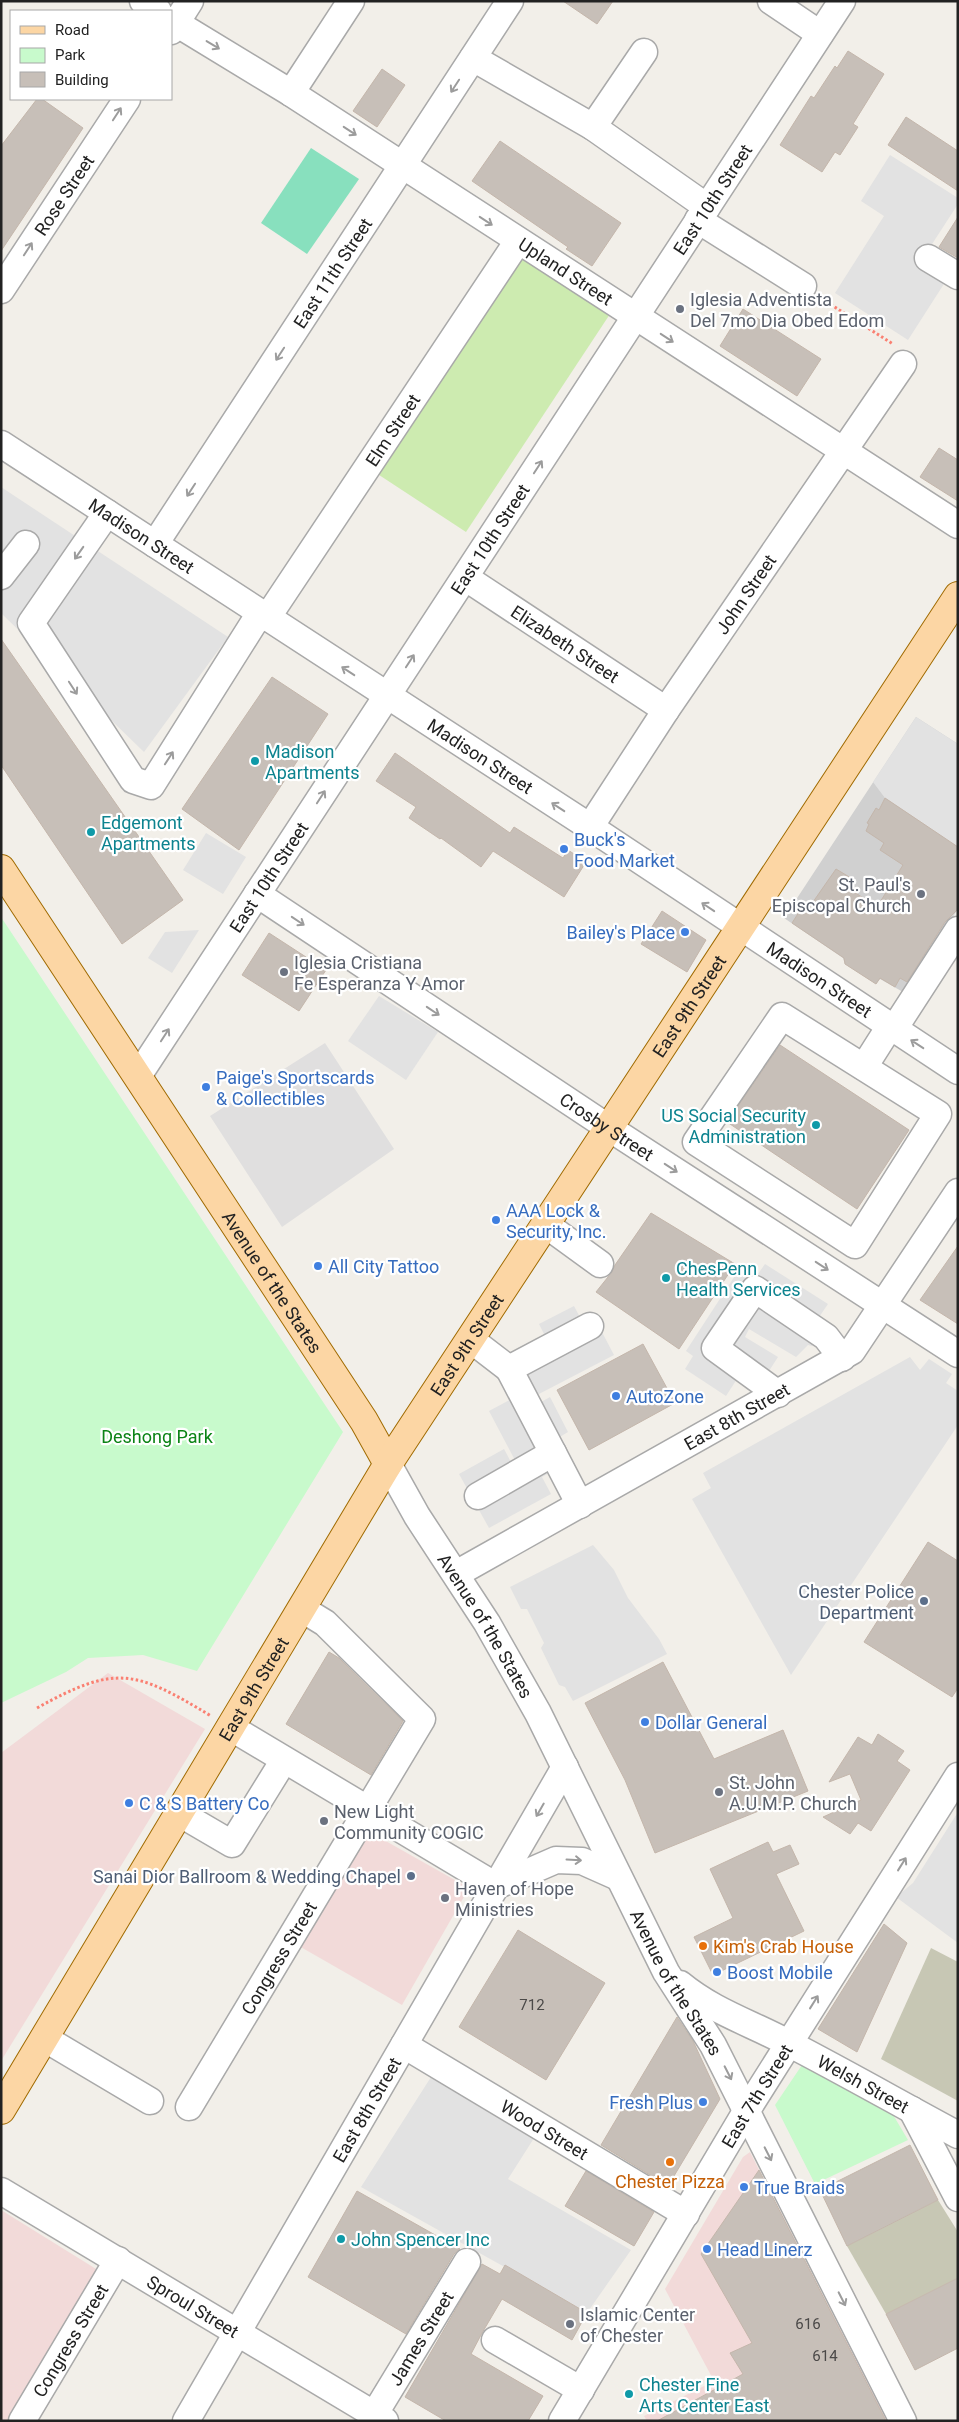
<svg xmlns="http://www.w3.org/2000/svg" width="959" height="2422" font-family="Roboto,sans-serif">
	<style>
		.residential { fill: #e0dfdf }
		.commercial { fill: #f2dad9 }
		.religious { fill: #d0d0d0 }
		.construction { fill: #c7c7b4 }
		.grass { fill: #cdebb0 }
		.park { fill: #c8facc }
		.pitch { fill: #88e0be }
		.parking { fill: #e2e2e2 }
		.building { fill: #c7bfb8; stroke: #c4b6ab }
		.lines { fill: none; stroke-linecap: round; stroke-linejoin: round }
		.minor-casing { stroke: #a9a9a9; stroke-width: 29 }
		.major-casing { stroke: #a06b00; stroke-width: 30 }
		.path { stroke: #fa8072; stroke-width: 3; stroke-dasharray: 2.5 2.5; stroke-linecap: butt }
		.minor { stroke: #fff; stroke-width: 26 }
		.major { stroke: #fcd6a4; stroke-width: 28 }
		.oneway { stroke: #9c9c9c }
		.worship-dot { fill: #6b7280; stroke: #fff; stroke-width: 2 }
		.culture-dot { fill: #0f9aa8; stroke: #fff; stroke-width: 2 }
		.shop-dot { fill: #3f7fe0; stroke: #fff; stroke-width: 2 }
		.service-dot { fill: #5c6f8a; stroke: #fff; stroke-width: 2 }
		.food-dot { fill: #e8710a; stroke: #fff; stroke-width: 2 }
		.labels { text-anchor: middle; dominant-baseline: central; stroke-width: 4.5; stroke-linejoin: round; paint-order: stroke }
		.number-label { font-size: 15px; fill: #4b4948 }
		.street-label { font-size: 18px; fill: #222; stroke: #fff }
		.worship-label { font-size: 18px; fill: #5b616d; stroke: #fff; text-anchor: start }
		.culture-label { font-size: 18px; fill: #0d838f; stroke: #fff; text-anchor: start }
		.shop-label { font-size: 18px; fill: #366cbe; stroke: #fff; text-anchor: start }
		.park-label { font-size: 18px; fill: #0c8416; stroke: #fff }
		.service-label { font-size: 18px; fill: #4e5e75; stroke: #fff; text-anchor: end }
		.food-label { font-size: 18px; fill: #c56008; stroke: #fff; text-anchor: start }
	</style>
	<rect width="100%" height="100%" fill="#f2efe9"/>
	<path class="residential" d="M325 1043 394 1149 282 1227 210 1116Z"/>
	<g class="commercial">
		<path d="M108 1673 205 1729 1 2061V1753Z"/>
		<path d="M352 1822 469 1888 402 2005 285 1938Z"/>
		<path d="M750 2152 887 2421H647L644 2416 714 2381 665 2289 743 2157Z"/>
		<path d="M1 2210 109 2277 24 2421H1Z"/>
	</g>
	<path class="religious" d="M916 717 958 744V909L903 992 880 979 876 984 845 964 843 958 784 918Z"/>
	<g class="construction">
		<path d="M931 1948 958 1962V2101L881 2059Z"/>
		<path d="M938 2200 958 2232V2278L886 2314 847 2246Z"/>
	</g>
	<path class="grass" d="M517 253 610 314 466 532 373 471Z"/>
	<g class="park">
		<path d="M1 917 343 1432 197 1671 143 1655 88 1658 66 1672 1 1703Z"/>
		<path d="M802 2065 892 2113 908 2140 815 2184 775 2105Z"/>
	</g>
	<path class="pitch" d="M311 148 359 179 307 254 261 223Z"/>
	<g class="parking">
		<path d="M890 155 958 198V204L923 258 949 276 908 340 835 293 884 216 861 201Z"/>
		<path d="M1 487 228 637 144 752 1 613Z"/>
		<path d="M916 717 958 744V847L885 798 873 782Z"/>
		<path d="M206 833 246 857 223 894 183 870Z"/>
		<path d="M199 930 172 973 148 958 165 932Z"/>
		<path d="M379 996 438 1032 406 1080 348 1041Z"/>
		<path d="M765 1264 828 1304 817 1320 835 1332 812 1346 808 1345 796 1357 749 1329 745 1337 778 1357 769 1371 737 1379 726 1396 685 1369 693 1356 686 1351 740 1268 755 1278Z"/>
		<path d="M574 1306 583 1323 594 1317 614 1355 537 1395 517 1356 547 1340 539 1324Z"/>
		<path d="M910 1357 920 1370 929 1359 952 1374 946 1383 958 1391V1425L791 1675 692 1499 711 1488 703 1473Z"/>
		<path d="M526 1391 534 1406 550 1397 568 1432 553 1441 566 1464 542 1477 551 1494 489 1528 459 1474 504 1449 513 1466 517 1464 489 1411Z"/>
		<path d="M593 1545 614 1570 628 1598 659 1639 667 1654 573 1701 565 1687 559 1685 541 1648 544 1643 527 1609H521L510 1587Z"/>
		<path d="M958 1812V1943L896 1897 913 1883Z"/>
		<path d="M431 2077 536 2135 508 2179 631 2250 587 2313 361 2187Z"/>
	</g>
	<g class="building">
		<path d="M563 1H613L597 24Z"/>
		<path d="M848 51 884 74 853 124 858 127 840 155 835 152 822 172 780 145 811 96 814 98 835 66 837 68Z"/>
		<path d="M382 69 405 85 377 127 353 111Z"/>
		<path d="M37 99H42L83 128 1 251V146Z"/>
		<path d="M906 117 958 151V191L888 145Z"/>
		<path d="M500 141 621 223 592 266 566 249 568 247 472 181Z"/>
		<path d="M958 217V258L939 247Z"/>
		<path d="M743 309 821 359 797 396 720 346Z"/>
		<path d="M939 448 958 460V501L920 477Z"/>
		<path d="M1 639 183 900 122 944 1 765Z"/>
		<path d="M272 677 328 714 239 850 182 809Z"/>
		<path d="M395 753 510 833 514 827 563 858 568 850 586 862 564 897 493 851 481 867 441 838 440 839 409 818 416 807 376 781Z"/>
		<path d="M885 798 958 847V909L945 922 907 982 900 978 895 987 880 978 876 984 845 964 844 958 792 923 801 909 806 912 836 869 851 878 845 886 877 907 903 865 880 850 884 843 866 831 869 824 867 823 876 808 879 810Z"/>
		<path d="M662 911 706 940 687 972 641 944Z"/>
		<path d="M269 933 326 970 299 1011 242 975Z"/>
		<path d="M780 1045 909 1130 857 1209 727 1122Z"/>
		<path d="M651 1213 735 1264 679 1349 596 1292 612 1272 615 1265Z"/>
		<path d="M958 1246V1324L920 1300Z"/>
		<path d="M643 1344 675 1403 589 1450 557 1390Z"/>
		<path d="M928 1542 958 1561V1688L952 1697 864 1642Z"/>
		<path d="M329 1652 339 1658 403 1721 371 1775 286 1724Z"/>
		<path d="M663 1662 714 1759 783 1730 808 1791 655 1853 625 1780 585 1703Z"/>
		<path d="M878 1734 904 1751 897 1761 910 1770 871 1831 858 1823 850 1834 823 1817 861 1800 850 1774 829 1782 858 1737 872 1745Z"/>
		<path d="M768 1842 773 1852 790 1845 799 1864 776 1874 804 1931 713 1975 694 1937 733 1918 710 1869Z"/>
		<path d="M884 1924 907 1943 857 2052 818 2029Z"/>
		<path d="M518 1930 605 1983 546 2080 459 2027Z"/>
		<path d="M677 2017 693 2041 720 2099 668 2186 601 2145Z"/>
		<path d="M910 2145 938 2200 847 2246 820 2190Z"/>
		<path d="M759 2170 886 2421H657L743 2374 730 2353 752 2343 701 2254Z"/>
		<path d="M586 2171 654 2212 634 2246 565 2206Z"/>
		<path d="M357 2191 460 2249 454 2254 406 2334 308 2277Z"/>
		<path d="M482 2264 500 2274 505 2265 587 2313 572 2340 502 2299 482 2333 471 2354 543 2396 528 2421H446L405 2397Z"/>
		<path d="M958 2278V2348L915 2370 886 2314Z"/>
	</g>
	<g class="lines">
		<g class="minor-casing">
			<g id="minor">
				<path d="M143 1 158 11"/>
				<path d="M771 1 820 34"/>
				<path id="s1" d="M171 20 291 93 958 525"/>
				<path d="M171 31 190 1"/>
				<path d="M473 58 593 127 707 207"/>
				<path d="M291 93 351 1"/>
				<path d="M593 127 644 52"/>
				<path d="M698 220 803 286"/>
				<path d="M928 258 958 276"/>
				<path id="s2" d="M1 290 127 99"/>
				<path id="s3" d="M1 444 590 827 958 1071"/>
				<path d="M107 513 31 623 133 780 151 786 260 613"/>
				<path id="s4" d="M155 544 510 1"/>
				<path d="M1 576 26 544"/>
				<path id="s5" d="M466 578 666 710"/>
				<path id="s6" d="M267 618 518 241"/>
				<path id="s7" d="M590 827 666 710 903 364"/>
				<path id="s8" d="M257 894 609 1128 958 1354"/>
				<path d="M782 1016 938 1114 855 1245 696 1142Z"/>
				<path d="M894 1029 958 930"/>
				<path d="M864 1067 890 1026"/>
				<path id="s9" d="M138 1076 842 1"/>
				<path d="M545 1224 600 1264"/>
				<path d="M470 1339 509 1369"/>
				<path d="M778 1394 715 1348 755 1289 826 1337 842 1358"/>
				<path d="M553 1453 580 1505"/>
				<path id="s10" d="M388 1464 417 1516 487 1623 538 1713 666 1972 713 2045 903 2421"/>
				<path d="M478 1496 553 1453 509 1369 590 1326"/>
				<path id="s11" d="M456 1574 852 1351 958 1192"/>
				<path d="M230 1727 496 1886"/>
				<path d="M179 1813 232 1844 284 1760"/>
				<path d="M496 1886 556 1860 582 1861 618 1877"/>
				<path id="s12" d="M680 1984C714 2012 751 2023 790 2044 846 2073 902 2105 958 2135"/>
				<path d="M44 2038 150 2101"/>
				<path id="s13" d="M404 2045 686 2214"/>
				<path id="s14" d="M189 2107 422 1719 325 1623 302 1609"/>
				<path d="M912 2110 958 2198"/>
				<path id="s15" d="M1 2191 385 2421"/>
				<path d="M495 2340 581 2390"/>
				<path id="s16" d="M374 2415 467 2262"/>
				<path id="s17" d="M22 2421 118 2260"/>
				<path id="s18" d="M186 2421 565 1767"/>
				<path id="s19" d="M562 2421 747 2110 958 1776"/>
			</g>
		</g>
		<g class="major-casing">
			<g id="major">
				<path id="s20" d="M1 869 364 1421 388 1464"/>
				<path id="s21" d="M1 2110 388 1464 958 596"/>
			</g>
		</g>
		<g class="path">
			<path d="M822 299 893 344"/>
			<path d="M37 1708C116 1664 135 1670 211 1716"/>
		</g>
		<use href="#minor" class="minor"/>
		<use href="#major" class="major"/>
	</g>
	<defs><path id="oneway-shaft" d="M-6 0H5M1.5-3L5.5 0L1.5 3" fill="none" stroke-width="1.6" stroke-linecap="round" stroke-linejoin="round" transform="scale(1.25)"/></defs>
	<g class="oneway">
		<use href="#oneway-shaft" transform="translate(213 45) rotate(31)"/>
		<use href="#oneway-shaft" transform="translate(455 86) rotate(123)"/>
		<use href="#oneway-shaft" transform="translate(117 114) rotate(-57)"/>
		<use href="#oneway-shaft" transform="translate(350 131) rotate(33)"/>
		<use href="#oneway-shaft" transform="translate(486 221) rotate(33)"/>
		<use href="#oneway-shaft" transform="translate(28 249) rotate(-57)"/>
		<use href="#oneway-shaft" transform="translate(667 338) rotate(33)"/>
		<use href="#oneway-shaft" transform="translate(280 354) rotate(123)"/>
		<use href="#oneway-shaft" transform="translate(538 467) rotate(-57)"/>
		<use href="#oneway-shaft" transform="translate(191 490) rotate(123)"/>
		<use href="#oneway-shaft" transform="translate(79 553) rotate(125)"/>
		<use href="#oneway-shaft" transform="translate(410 661) rotate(-57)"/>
		<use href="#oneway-shaft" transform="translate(348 671) rotate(-147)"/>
		<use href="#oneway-shaft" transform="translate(73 688) rotate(57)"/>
		<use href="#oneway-shaft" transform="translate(169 758) rotate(-57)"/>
		<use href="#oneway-shaft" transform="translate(321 797) rotate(-57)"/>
		<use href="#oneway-shaft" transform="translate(558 807) rotate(-147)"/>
		<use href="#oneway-shaft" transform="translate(708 907) rotate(-146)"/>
		<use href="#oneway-shaft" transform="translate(298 921) rotate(34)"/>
		<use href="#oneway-shaft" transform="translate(433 1011) rotate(34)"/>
		<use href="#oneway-shaft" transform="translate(165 1035) rotate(-57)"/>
		<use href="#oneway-shaft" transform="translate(917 1044) rotate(-147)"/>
		<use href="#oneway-shaft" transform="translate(671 1168) rotate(33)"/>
		<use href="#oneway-shaft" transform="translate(822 1266) rotate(33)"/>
		<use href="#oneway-shaft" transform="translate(540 1810) rotate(120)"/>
		<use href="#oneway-shaft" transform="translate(574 1860) rotate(3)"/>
		<use href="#oneway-shaft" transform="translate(902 1864) rotate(-58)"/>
		<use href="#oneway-shaft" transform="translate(814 2002) rotate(-58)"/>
		<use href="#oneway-shaft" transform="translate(728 2073) rotate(63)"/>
		<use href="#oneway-shaft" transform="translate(768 2154) rotate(63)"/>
		<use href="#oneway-shaft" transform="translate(842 2299) rotate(63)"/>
	</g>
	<g class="worship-dot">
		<circle cx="680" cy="309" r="5"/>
		<circle cx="921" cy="894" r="5"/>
		<circle cx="284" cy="972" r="5"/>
		<circle cx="719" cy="1792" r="5"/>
		<circle cx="324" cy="1821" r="5"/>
		<circle cx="445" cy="1898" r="5"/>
		<circle cx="570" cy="2324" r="5"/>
	</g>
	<g class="culture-dot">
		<circle cx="255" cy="761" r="5"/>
		<circle cx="91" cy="832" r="5"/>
		<circle cx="816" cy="1125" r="5"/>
		<circle cx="666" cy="1278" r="5"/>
		<circle cx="341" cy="2239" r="5"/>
		<circle cx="629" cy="2394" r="5"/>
	</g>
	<g class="shop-dot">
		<circle cx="564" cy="849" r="5"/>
		<circle cx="685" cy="932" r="5"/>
		<circle cx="206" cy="1087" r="5"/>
		<circle cx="496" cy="1220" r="5"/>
		<circle cx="318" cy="1266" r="5"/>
		<circle cx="616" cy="1396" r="5"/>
		<circle cx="645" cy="1722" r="5"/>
		<circle cx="129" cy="1803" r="5"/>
		<circle cx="717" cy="1972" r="5"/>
		<circle cx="703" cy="2102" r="5"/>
		<circle cx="744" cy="2187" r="5"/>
		<circle cx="707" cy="2249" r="5"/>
	</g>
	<g class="service-dot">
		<circle cx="924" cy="1601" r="5"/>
		<circle cx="411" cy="1876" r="5"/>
	</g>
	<g class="food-dot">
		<circle cx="703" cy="1946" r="5"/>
		<circle cx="670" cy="2162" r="5"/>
	</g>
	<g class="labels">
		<g class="number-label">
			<text x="532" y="2005">712</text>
			<text x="808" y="2324">616</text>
			<text x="825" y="2356">614</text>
		</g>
		<g class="street-label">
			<text stroke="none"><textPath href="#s2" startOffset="114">Rose Street</textPath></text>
			<text stroke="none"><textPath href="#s9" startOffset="1048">East 10th Street</textPath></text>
			<text stroke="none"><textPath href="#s1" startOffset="468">Upland Street</textPath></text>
			<text stroke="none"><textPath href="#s4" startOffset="324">East 11th Street</textPath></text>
			<text stroke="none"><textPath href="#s6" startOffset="226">Elm Street</textPath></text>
			<text stroke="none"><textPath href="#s3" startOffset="168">Madison Street</textPath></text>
			<text stroke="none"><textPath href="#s9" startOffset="642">East 10th Street</textPath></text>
			<text stroke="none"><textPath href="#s7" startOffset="280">John Street</textPath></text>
			<text stroke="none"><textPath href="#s5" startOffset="119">Elizabeth Street</textPath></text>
			<text stroke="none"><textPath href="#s3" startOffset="572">Madison Street</textPath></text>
			<text stroke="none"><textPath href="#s9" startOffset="238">East 10th Street</textPath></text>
			<text stroke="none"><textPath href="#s3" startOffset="978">Madison Street</textPath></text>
			<text stroke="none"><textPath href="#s21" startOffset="1301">East 9th Street</textPath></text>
			<text stroke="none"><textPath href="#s8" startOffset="420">Crosby Street</textPath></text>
			<text stroke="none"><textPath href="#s20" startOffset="494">Avenue of the States</textPath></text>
			<text stroke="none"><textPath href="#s21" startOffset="896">East 9th Street</textPath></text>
			<text stroke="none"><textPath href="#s11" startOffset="322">East 8th Street</textPath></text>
			<text stroke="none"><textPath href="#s10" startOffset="189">Avenue of the States</textPath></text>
			<text stroke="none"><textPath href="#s21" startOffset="491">East 9th Street</textPath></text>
			<text stroke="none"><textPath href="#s14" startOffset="174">Congress Street</textPath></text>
			<text stroke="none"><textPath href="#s10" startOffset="594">Avenue of the States</textPath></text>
			<text stroke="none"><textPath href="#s12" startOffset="209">Welsh Street</textPath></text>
			<text stroke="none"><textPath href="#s19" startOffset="379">East 7th Street</textPath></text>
			<text stroke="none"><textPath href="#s18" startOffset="360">East 8th Street</textPath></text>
			<text stroke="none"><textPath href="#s13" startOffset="164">Wood Street</textPath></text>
			<text stroke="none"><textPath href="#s15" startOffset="224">Sproul Street</textPath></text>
			<text stroke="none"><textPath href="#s16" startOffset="90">James Street</textPath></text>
			<text stroke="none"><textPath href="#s17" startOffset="94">Congress Street</textPath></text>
		</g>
		<g class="worship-label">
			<text x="690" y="299">Iglesia Adventista<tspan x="690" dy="21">Del 7mo Dia Obed Edom</tspan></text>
			<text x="911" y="884" text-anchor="end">St. Paul's<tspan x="911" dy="21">Episcopal Church</tspan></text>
			<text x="294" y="962">Iglesia Cristiana<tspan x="294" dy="21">Fe Esperanza Y Amor</tspan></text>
			<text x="729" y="1782">St. John<tspan x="729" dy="21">A.U.M.P. Church</tspan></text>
			<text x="334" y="1811">New Light<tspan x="334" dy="21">Community COGIC</tspan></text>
			<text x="455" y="1888">Haven of Hope<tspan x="455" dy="21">Ministries</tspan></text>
			<text x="580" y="2314">Islamic Center<tspan x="580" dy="21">of Chester</tspan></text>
		</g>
		<g class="culture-label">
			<text x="265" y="751">Madison<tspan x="265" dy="21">Apartments</tspan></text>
			<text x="101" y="822">Edgemont<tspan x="101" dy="21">Apartments</tspan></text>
			<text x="806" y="1115" text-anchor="end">US Social Security<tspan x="806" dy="21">Administration</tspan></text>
			<text x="676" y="1268">ChesPenn<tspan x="676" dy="21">Health Services</tspan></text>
			<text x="351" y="2239">John Spencer Inc</text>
			<text x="639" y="2384">Chester Fine<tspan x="639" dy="21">Arts Center East</tspan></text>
		</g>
		<g class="shop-label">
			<text x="574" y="839">Buck's<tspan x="574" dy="21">Food Market</tspan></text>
			<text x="675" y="932" text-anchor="end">Bailey's Place</text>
			<text x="216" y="1077">Paige's Sportscards<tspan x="216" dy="21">&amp; Collectibles</tspan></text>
			<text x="506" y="1210">AAA Lock &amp;<tspan x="506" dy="21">Security, Inc.</tspan></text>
			<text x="328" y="1266">All City Tattoo</text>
			<text x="626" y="1396">AutoZone</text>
			<text x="655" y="1722">Dollar General</text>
			<text x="139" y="1803">C &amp; S Battery Co</text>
			<text x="727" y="1972">Boost Mobile</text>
			<text x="693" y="2102" text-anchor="end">Fresh Plus</text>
			<text x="754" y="2187">True Braids</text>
			<text x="717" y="2249">Head Linerz</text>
		</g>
		<g class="park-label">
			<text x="157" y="1436">Deshong Park</text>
		</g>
		<g class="service-label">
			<text x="914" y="1591">Chester Police<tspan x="914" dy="21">Department</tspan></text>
			<text x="401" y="1876">Sanai Dior Ballroom &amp; Wedding Chapel</text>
		</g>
		<g class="food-label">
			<text x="713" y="1946">Kim's Crab House</text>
			<text x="670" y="2181" text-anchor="middle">Chester Pizza</text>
		</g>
	</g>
	<rect width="959" height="2422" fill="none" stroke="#222222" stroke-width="5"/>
	<rect x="10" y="10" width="162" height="90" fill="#ffffff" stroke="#a7a7a7"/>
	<rect x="20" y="26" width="25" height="8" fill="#fcd6a4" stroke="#a7a7a7"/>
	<text x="55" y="35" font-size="15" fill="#222222">Road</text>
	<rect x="20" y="48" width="25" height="15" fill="#c8facc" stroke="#a7a7a7"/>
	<text x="55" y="60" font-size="15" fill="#222222">Park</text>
	<rect x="20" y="72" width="25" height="15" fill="#c7bfb8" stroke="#a7a7a7"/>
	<text x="55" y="85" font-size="15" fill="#222222">Building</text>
</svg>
